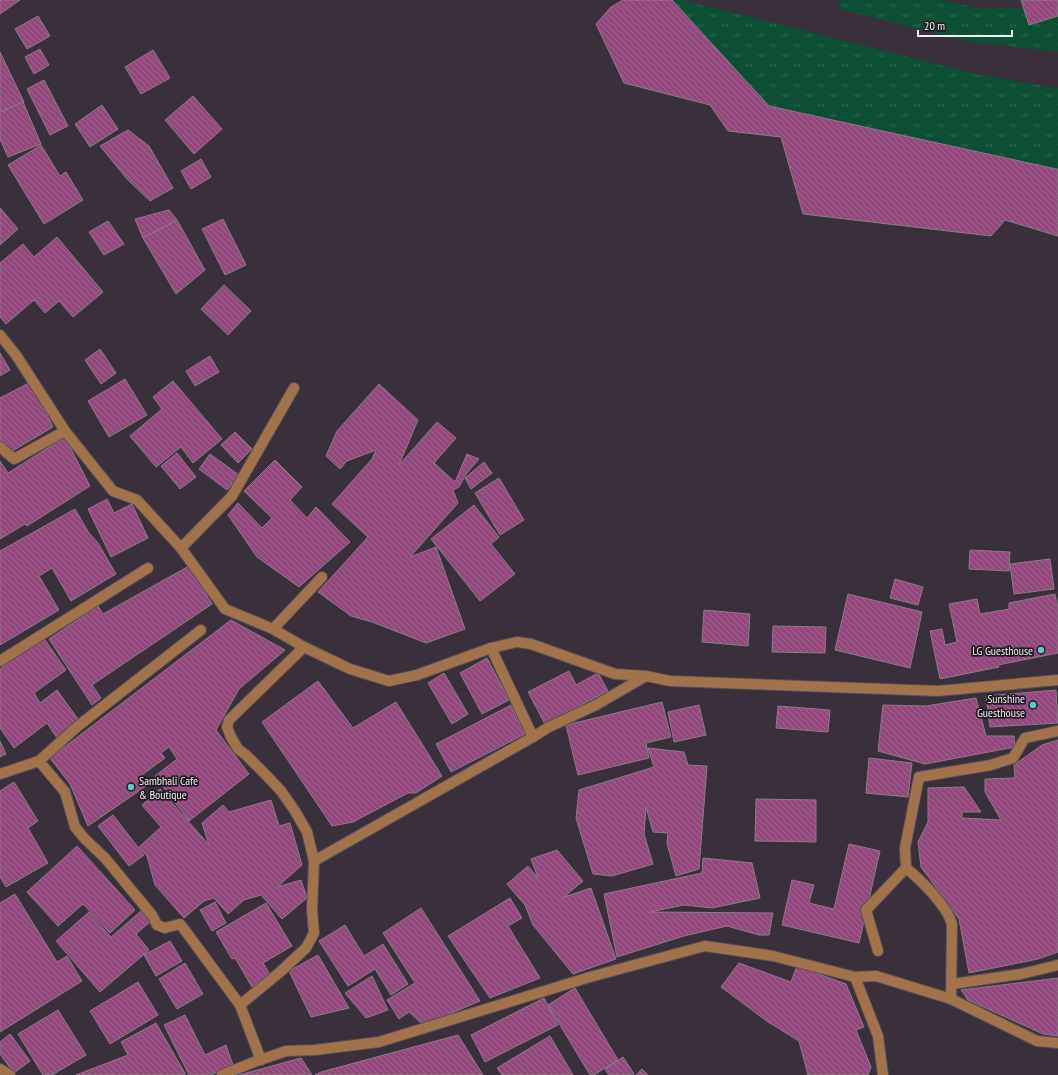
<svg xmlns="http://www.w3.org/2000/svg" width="1058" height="1075" font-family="'PT Sans Narrow',sans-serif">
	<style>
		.grass { fill: url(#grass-tufts) }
		.building { fill: url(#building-back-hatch); stroke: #8c7c86 }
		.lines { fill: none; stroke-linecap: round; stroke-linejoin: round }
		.minor-casing { stroke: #584e5a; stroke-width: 12 }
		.minor { stroke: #a2724b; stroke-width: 10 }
		.poi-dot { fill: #55cec4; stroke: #1f1a1f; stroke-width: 1.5 }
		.labels { text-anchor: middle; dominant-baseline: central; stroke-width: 3.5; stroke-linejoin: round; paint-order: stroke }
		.poi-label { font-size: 12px; fill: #f4edf5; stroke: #1f1a1f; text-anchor: end }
	</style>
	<defs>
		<pattern id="grass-tufts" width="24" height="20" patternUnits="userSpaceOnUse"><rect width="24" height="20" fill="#0c4f35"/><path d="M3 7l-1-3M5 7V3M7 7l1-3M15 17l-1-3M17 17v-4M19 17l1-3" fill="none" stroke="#306953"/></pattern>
		<pattern id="building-back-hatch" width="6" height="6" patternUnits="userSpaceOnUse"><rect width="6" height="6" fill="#93487d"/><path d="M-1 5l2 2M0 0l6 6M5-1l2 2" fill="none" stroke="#a36390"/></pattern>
	</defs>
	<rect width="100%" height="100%" fill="#3a303c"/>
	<g class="grass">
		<path d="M672 0H681L980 75 1058 88V169H1056L769 106Z"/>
		<path d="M841 0H941L976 8H1058V52L965 41 838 9Z"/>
	</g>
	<g class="building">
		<path d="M0 0H20L0 14Z"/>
		<path d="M623 0H672L769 106 1056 169H1058V236L1005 220 991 236 803 214 781 137 728 131 710 105 624 83 596 24 611 7Z"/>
		<path d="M1021 0H1058V16L1029 25Z"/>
		<path d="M38 16 50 36 27 49 15 29Z"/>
		<path d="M40 49 49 65 34 74 25 57Z"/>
		<path d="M153 50 170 78 141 94 125 67Z"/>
		<path d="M0 52 24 102 0 112Z"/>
		<path d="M44 80 68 126 50 135 27 89Z"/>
		<path d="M193 96 222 129 194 154 165 120Z"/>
		<path d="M23 102 41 144 8 157 0 139V112Z"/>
		<path d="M102 105 118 129 90 147 75 124Z"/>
		<path d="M128 130 149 146 173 188 150 201 127 179 100 146Z"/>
		<path d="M41 145 60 176 66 172 83 200 44 224 8 165Z"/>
		<path d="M201 159 211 177 191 189 181 171Z"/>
		<path d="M0 208 18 229 0 245Z"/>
		<path d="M169 210 177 220 143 238 135 219Z"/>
		<path d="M223 219 246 265 225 275 202 229Z"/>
		<path d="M177 220 205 270 176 294 143 238Z"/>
		<path d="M108 221 124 244 104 255 89 232Z"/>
		<path d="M57 237 103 292 73 317 59 301 45 313 34 300 6 324 0 317V263L23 244 34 257Z"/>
		<path d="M224 285 251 311 228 335 201 309Z"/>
		<path d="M100 349 116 373 101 384 85 360Z"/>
		<path d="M0 353 10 370 0 376Z"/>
		<path d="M210 356 219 372 195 386 186 371Z"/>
		<path d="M125 379 147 415 109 437 88 401Z"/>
		<path d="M173 381 222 439 193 463 181 447 156 467 130 436 162 409 153 397Z"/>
		<path d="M31 382 53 427 9 453 2 441 0 443V398Z"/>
		<path d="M379 384 418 420 399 465 437 422 456 438 434 463 455 482 467 454 479 459 466 474 459 487 453 490 458 503 410 557 436 547 465 629 426 643 372 622 351 616 318 592 368 537 332 504 372 459 376 450 347 461 340 469 326 456 337 431Z"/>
		<path d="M235 432 252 449 238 463 221 445Z"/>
		<path d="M65 437 90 486 27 526 25 524 0 539V461L8 473Z"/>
		<path d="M177 453 196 477 180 489 161 466Z"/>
		<path d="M210 454 239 475 227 490 199 469Z"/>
		<path d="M275 460 302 487 290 500 307 518 316 507 350 542 299 587 257 557 228 515 238 503 262 528 272 518 244 491Z"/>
		<path d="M484 462 492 473 471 489 465 478Z"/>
		<path d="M499 478 524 520 500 535 475 493Z"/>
		<path d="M107 499 114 513 132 504 148 538 111 557 88 509Z"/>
		<path d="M474 505 499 537 491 544 515 574 480 601 431 539Z"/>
		<path d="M75 509 89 533 98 543 116 574 71 601 52 568 39 576 59 610 0 645V551Z"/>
		<path d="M970 550 1010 552 1009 571 969 569Z"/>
		<path d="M1050 559 1054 589 1014 594 1010 564Z"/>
		<path d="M189 566 212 604 92 685 101 698 92 705 49 639 98 606 103 614Z"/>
		<path d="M895 579 923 587 918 605 890 598Z"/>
		<path d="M848 594 922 612 910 668 835 650Z"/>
		<path d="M1055 594 1058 608V653L998 665 999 667 940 679 930 631 942 629 945 645 957 642 949 604 977 599 980 614 1009 609V603Z"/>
		<path d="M704 610 750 614 748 646 702 642Z"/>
		<path d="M231 620 285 650 239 689 216 730 249 774 189 821 155 776 177 759 169 747 161 753 165 758 142 775 149 784 88 826 70 784 50 758Z"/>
		<path d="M773 626 826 627 825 653 772 652Z"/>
		<path d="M43 637 66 670 34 693 40 703 57 690 80 722 57 738 47 723 14 748 0 728V669Z"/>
		<path d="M487 658 509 700 482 714 460 673Z"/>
		<path d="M569 671 576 685 598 673 608 691 545 724 528 692Z"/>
		<path d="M444 673 468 714 452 724 428 683Z"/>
		<path d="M318 681 353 728 396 702 442 776 416 793H408L353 822 332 826 262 722Z"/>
		<path d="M1056 690 1058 723 990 727 986 696Z"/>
		<path d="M976 698 986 736H1014L1015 747 925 764 878 751 883 705 926 706Z"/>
		<path d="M662 702 671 737 646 743 649 758 578 775 566 725Z"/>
		<path d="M511 705 525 734 451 772 436 744Z"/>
		<path d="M699 705 706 735 674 742 668 712Z"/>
		<path d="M778 706 830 710 828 732 776 728Z"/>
		<path d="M1058 740V952L1038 959 969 973 959 919 921 867 918 842 928 822V788L964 787 981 812H962V818L1001 820 985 792V779L1015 778 1014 765 1042 745Z"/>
		<path d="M0 741 6 754 0 757Z"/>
		<path d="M648 748 684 752 688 765 707 766 699 869 676 876 667 843 668 833 653 832 646 807 644 834 653 864 612 876 593 874 576 818 579 790 654 767Z"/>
		<path d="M869 758 912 763 908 797 866 793Z"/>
		<path d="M14 782 38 821 28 828 48 863 6 887 0 877V791Z"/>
		<path d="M160 789 209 845 202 823 223 805 229 812 271 800 279 826 290 823 302 865 277 887 301 880 307 898 282 919 261 895 244 900 228 914 214 898 204 901 184 918 155 885 147 856 139 847 161 827 142 805Z"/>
		<path d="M756 799 816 800V842L755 841Z"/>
		<path d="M113 815 144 855 129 866 98 826Z"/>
		<path d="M849 844 880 851 859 943 782 925 792 880 814 885 809 903 834 909Z"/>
		<path d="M77 846 135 910 110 933 83 904 58 926 27 892Z"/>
		<path d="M557 850 583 881 564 897 591 888 616 959 573 974 533 925 525 905 507 884 528 866 538 878 531 859Z"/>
		<path d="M703 858 752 863 760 898 712 908 684 905 650 912 773 913 769 935H759L727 926 684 936 617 957 604 894 702 873Z"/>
		<path d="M15 894 57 962 67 956 82 981 0 1032V903Z"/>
		<path d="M510 898 522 918 508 926 540 978 490 998 448 936Z"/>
		<path d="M215 902 226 923 212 931 200 910Z"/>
		<path d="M266 903 292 946 263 963 271 976 252 987 235 958 232 959 216 932Z"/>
		<path d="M421 908 480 1001 423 1025 409 1012 399 1019 387 1000 415 983 383 933Z"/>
		<path d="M141 911 150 922 136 934 149 950 100 992 56 941 89 912 111 937Z"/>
		<path d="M345 925 364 956 383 944 408 984 391 995 375 969 348 986 319 941Z"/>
		<path d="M170 941 182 961 156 976 144 955Z"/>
		<path d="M318 955 349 1008 311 1017 289 971Z"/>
		<path d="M185 963 203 994 177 1009 159 979Z"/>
		<path d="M739 963 791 982 797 966 846 984 864 1027 856 1030 871 1067 868 1075H808L799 1041 768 1022 721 987Z"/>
		<path d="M372 976 388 1010 366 1018 345 993Z"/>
		<path d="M1058 978V1036L1043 1034 968 1000 961 990Z"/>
		<path d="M138 982 158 1015 110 1044 90 1011Z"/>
		<path d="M575 988 618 1060 594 1075H590L548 1005Z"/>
		<path d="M544 998 558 1025 485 1062 471 1035Z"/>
		<path d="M58 1010 86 1055 52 1075H43L18 1034Z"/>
		<path d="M185 1015 205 1055 226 1045 233 1065 211 1075H189L164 1025Z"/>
		<path d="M156 1023 186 1075H76L128 1055 121 1042Z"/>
		<path d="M10 1034 30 1061 14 1073 0 1054V1042Z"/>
		<path d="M458 1035 483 1075H315L321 1072Z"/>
		<path d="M550 1036 573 1075H502L497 1068Z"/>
		<path d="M623 1057 634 1074 632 1075H609L605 1069Z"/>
		<path d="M301 1058 312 1075H239Z"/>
		<path d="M642 1069 648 1075H636Z"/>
	</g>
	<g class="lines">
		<g class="minor-casing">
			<g id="minor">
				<path d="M0 335 16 355 65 431 113 491 137 500 181 548 225 609 273 629 304 647 350 669 389 681 417 675 491 648 517 642 531 644 615 674 646 676 670 681 938 691 1058 680"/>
				<path d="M0 447 14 459 65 431"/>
				<path d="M181 548 232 496 294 388"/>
				<path d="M273 629 322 577"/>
				<path d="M491 648 533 737"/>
				<path d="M0 661 148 568"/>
				<path d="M39 761 65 792 75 827 85 839 105 858 152 915 157 925 165 928 180 924 184 929 240 1005 261 1060"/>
				<path d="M0 774 39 761 78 726 201 630"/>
				<path d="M314 861 533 737 549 727 596 705 646 676"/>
				<path d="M878 951 866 910 906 868"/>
				<path d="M855 977 878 1036 883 1075"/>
				<path d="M952 984 1021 974 1058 965"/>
				<path d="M951 999 952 924C947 906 921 880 906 868L905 848 919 777 991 765 1013 758 1025 738 1058 731"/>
				<path d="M240 1005 280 972 306 948 314 933 312 910 314 861 307 832 295 811 281 791 266 775 246 755 238 749 231 737 227 727 229 720 304 647"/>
				<path d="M0 1069 10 1075"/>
				<path d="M222 1075 254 1062 286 1051 315 1050 379 1042 590 977 705 946 773 956 855 977 876 976 951 999 1037 1041 1058 1043"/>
			</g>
		</g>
		<use href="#minor" class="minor"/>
	</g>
	<g class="poi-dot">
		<circle cx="1041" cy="650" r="4"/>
		<circle cx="1033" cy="705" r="4"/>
		<circle cx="131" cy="787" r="4"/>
	</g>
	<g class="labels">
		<g class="poi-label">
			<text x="1033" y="650">LG Guesthouse</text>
			<text x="1025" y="698">Sunshine<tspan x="1025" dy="14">Guesthouse</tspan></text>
			<text x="139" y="780" text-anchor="start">Sambhali Cafe<tspan x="139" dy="14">&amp; Boutique</tspan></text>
		</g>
	</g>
	<path d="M918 30v6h94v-6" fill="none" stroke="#f4edf5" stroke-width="2"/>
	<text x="924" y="30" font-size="12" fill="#f4edf5" stroke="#1f1a1f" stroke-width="3" paint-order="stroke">20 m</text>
</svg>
